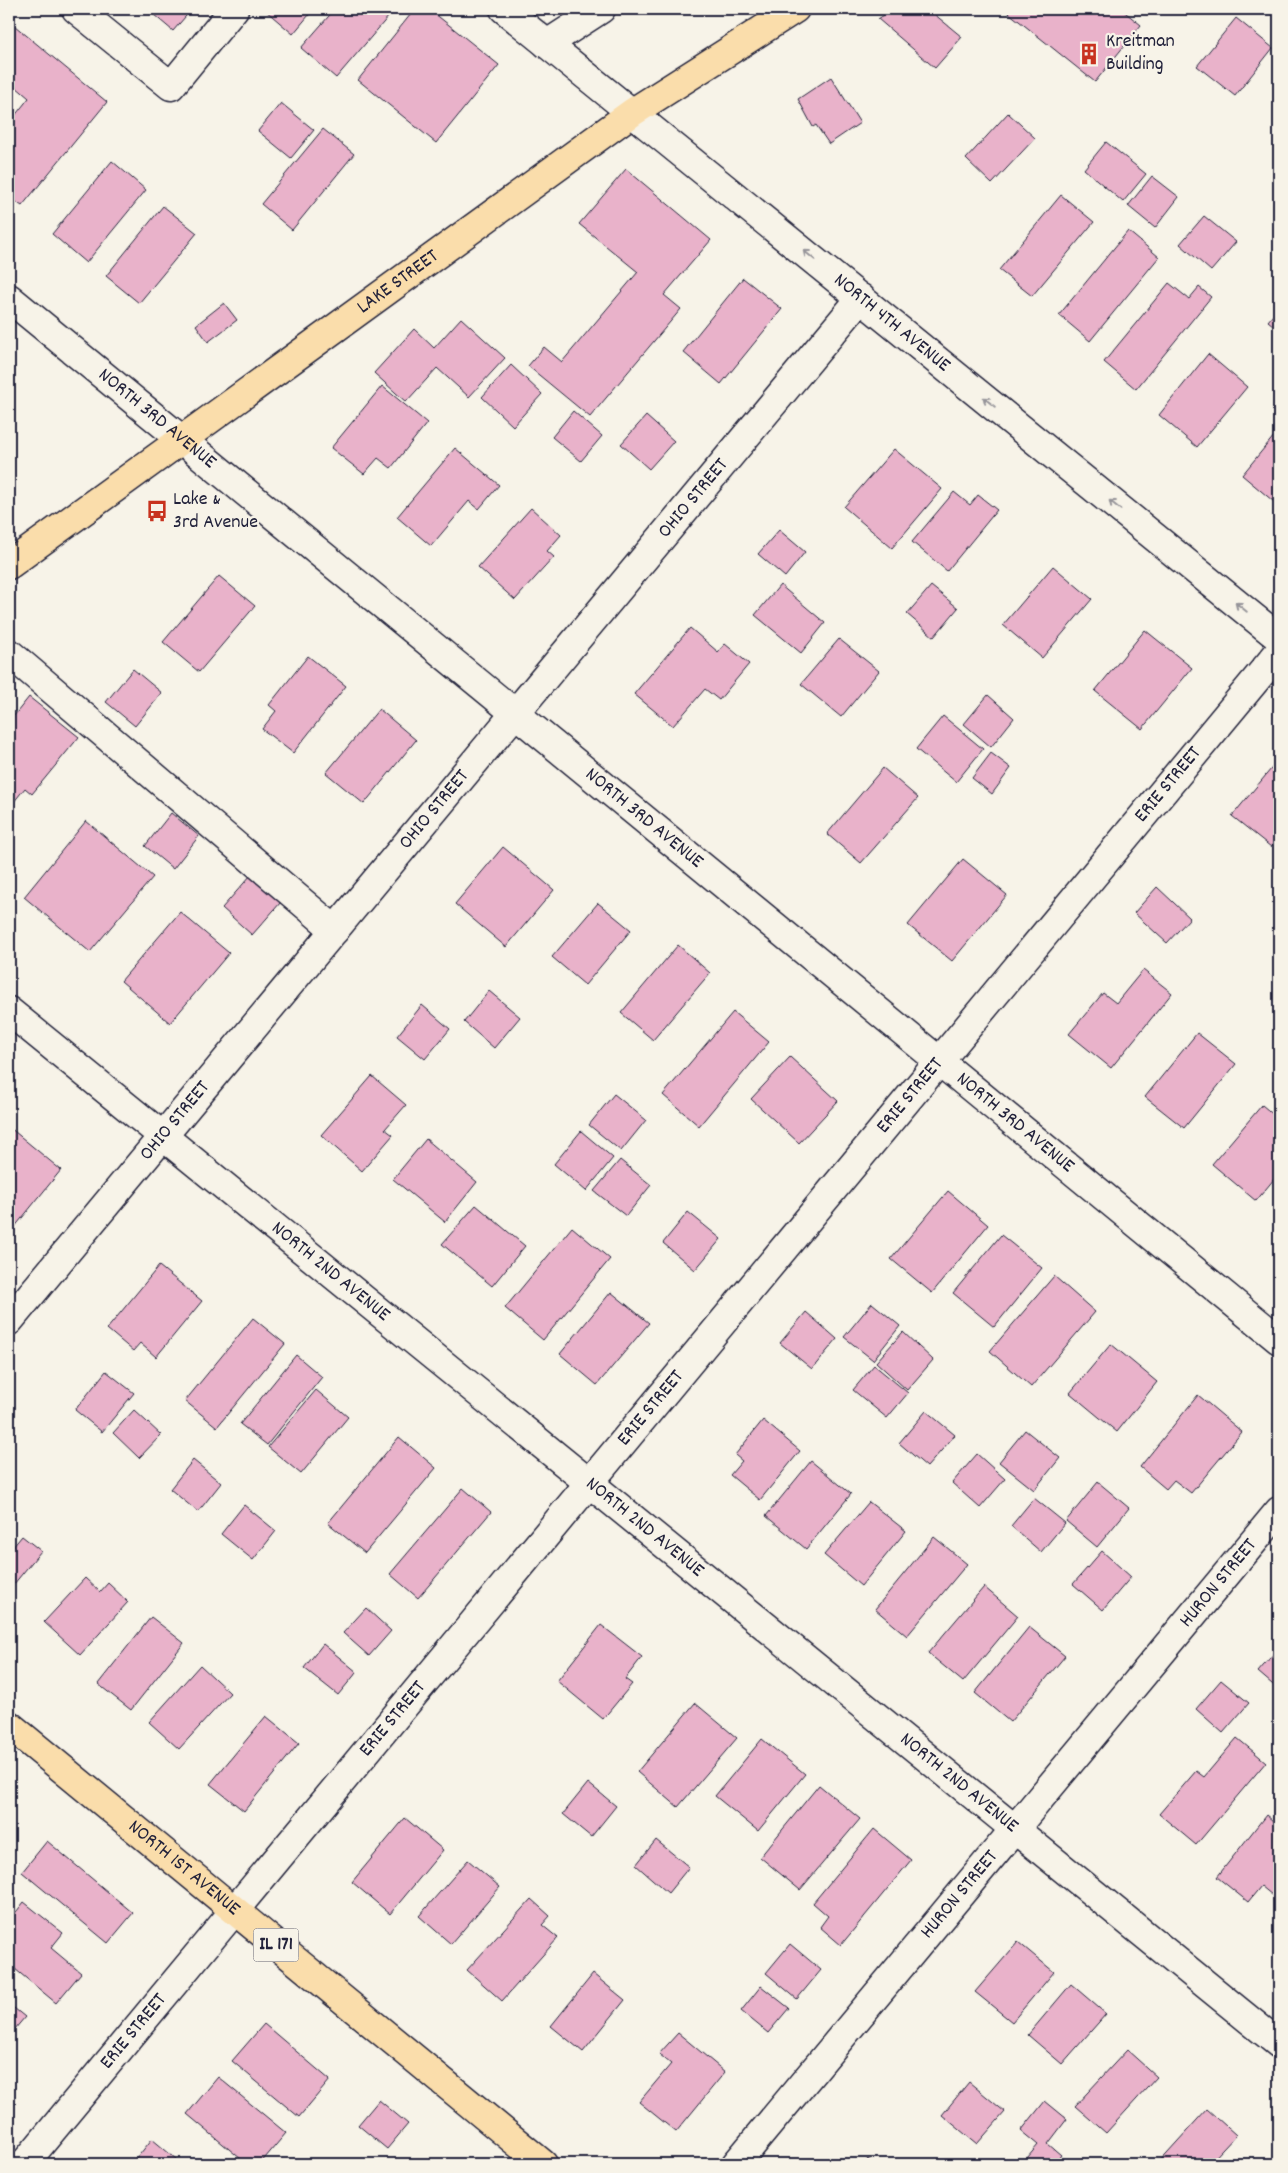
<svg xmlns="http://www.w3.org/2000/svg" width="1288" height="2173" font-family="Dekko,sans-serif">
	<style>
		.building { fill: #e9b2ca; stroke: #22223b }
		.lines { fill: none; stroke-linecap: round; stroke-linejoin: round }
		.minor-casing { stroke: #22223b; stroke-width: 31 }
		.major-casing { stroke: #22223b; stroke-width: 31 }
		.minor { stroke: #f7f3e8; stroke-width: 28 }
		.major { stroke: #faddab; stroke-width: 28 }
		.oneway { stroke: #97959a }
		.labels { text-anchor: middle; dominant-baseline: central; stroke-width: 4.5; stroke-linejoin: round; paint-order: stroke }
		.shield { fill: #f7f3e8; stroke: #62616f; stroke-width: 1 }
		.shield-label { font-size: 19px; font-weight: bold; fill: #22223b }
		.poi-label { font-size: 20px; fill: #22223b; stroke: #f7f3e8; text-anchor: start }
		.street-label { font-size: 20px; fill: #22223b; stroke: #f7f3e8 }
	</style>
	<rect width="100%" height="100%" fill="#f7f3e8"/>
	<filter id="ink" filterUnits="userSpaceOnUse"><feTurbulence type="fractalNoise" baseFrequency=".02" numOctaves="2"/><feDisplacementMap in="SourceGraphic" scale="10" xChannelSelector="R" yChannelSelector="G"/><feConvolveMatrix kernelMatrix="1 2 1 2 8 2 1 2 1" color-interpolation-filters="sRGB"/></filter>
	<g filter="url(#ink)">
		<g class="building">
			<path d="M147 9H192L173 31Z"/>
			<path d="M266 9H314L293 34 265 10Z"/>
			<path d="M335 9H395L336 78 301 48Z"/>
			<path d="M415 9H429L499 65 436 143 358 80Z"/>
			<path d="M893 9H928L962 37 935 68 878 19Z"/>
			<path d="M1004 9H1121L1141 25 1095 82Z"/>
			<path d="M1236 18 1273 48 1235 96 1197 66Z"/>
			<path d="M9 21 107 102 22 206 9 197V123L29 98 9 81Z"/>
			<path d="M831 77 860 123 829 144 816 125 813 127 798 99Z"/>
			<path d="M281 103 314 130 291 158 258 131Z"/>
			<path d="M1008 113 1035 138 992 184 966 159Z"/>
			<path d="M323 129 354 154 292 230 261 204Z"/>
			<path d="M1106 142 1146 174 1123 202 1084 169Z"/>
			<path d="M112 161 146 190 86 263 52 234Z"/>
			<path d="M626 169 711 240 664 295 681 309 590 417 528 366 544 347 562 362 638 272 579 224Z"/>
			<path d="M1152 176 1179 197 1155 228 1128 206Z"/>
			<path d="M1061 195 1094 222 1032 296 999 270Z"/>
			<path d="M163 206 197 233 139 303 106 276Z"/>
			<path d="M1204 216 1236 242 1211 271 1180 244Z"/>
			<path d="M1128 231 1159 257 1090 341 1059 315Z"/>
			<path d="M743 278 782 309 721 384 683 352Z"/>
			<path d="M1169 283 1189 299 1199 287 1211 297 1136 389 1104 362Z"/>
			<path d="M224 303 237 320 208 342 196 325Z"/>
			<path d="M1279 308V330L1268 321Z"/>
			<path d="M461 318 505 358 469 397 437 368 406 402 374 373 414 329 434 348Z"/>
			<path d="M1208 354 1247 387 1197 447 1159 415Z"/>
			<path d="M511 365 542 394 513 426 482 397Z"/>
			<path d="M382 386 427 423 391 468 378 458 364 474 331 448Z"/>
			<path d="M573 411 602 436 581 461 552 437Z"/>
			<path d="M646 416 674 441 649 469 621 444Z"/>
			<path d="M1279 430V506L1242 475Z"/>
			<path d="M455 448 499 485 479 509 469 501 431 546 397 517Z"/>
			<path d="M894 449 942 489 892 548 844 507Z"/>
			<path d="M954 492 970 505 978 495 997 510 947 571 912 542Z"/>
			<path d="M531 508 561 535 547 551 554 557 515 600 478 567Z"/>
			<path d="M779 530 805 552 785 577 758 554Z"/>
			<path d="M1053 566 1092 599 1042 658 1003 625Z"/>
			<path d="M219 576 255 606 199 672 163 642Z"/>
			<path d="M780 585 825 623 801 653 755 615Z"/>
			<path d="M931 586 958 608 934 637 907 614Z"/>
			<path d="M690 628 718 652 725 644 749 664 719 700 705 689 673 726 634 694Z"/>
			<path d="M1145 630 1192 668 1142 729 1095 691Z"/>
			<path d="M839 639 879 671 841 717 801 684Z"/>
			<path d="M308 656 346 686 293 753 262 729 276 711 269 705Z"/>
			<path d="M133 669 162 693 135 726 106 702Z"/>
			<path d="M988 695 1014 718 991 747 964 724Z"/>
			<path d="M29 697 79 737 32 794 25 788 9 808V722Z"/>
			<path d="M379 709 416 740 364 804 326 773Z"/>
			<path d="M943 716 983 749 956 782 916 749Z"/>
			<path d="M991 753 1011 768 992 794 972 778Z"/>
			<path d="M1276 763 1279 766V837L1271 847 1232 816Z"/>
			<path d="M883 768 918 798 861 863 827 834Z"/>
			<path d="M171 813 199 836 173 869 145 846Z"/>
			<path d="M86 821 153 877 90 952 24 897Z"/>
			<path d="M503 847 554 890 506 947 455 904Z"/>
			<path d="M963 859 1007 895 952 961 908 925Z"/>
			<path d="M251 875 281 902 252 935 222 908Z"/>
			<path d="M1157 887 1190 918 1167 943 1134 913Z"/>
			<path d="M598 903 631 930 585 985 552 957Z"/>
			<path d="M180 912 229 953 170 1023 121 981Z"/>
			<path d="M678 945 710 973 653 1040 621 1013Z"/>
			<path d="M1143 970 1172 993 1111 1068 1069 1034 1103 993 1116 1003Z"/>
			<path d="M489 991 520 1017 494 1048 464 1022Z"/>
			<path d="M422 1005 450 1029 425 1059 397 1036Z"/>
			<path d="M733 1012 769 1042 699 1126 663 1095Z"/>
			<path d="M1197 1033 1236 1064 1184 1128 1145 1097Z"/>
			<path d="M790 1057 838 1101 799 1143 751 1099Z"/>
			<path d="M372 1076 406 1105 385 1129 393 1135 362 1171 321 1135Z"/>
			<path d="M614 1094 646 1120 621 1151 589 1125Z"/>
			<path d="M1262 1105 1275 1116 1279 1110V1173L1256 1201 1212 1164Z"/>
			<path d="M9 1127 61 1170 9 1234Z"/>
			<path d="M581 1131 613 1158 586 1191 554 1164Z"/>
			<path d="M426 1139 477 1182 445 1222 393 1179Z"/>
			<path d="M620 1160 651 1185 626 1216 594 1191Z"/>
			<path d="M948 1191 988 1225 932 1293 891 1259Z"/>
			<path d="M476 1205 525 1246 492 1286 442 1244Z"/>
			<path d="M688 1212 721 1239 695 1270 663 1243Z"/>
			<path d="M572 1227 610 1259 543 1340 505 1308Z"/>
			<path d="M1001 1235 1042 1268 994 1327 953 1293Z"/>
			<path d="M159 1266 202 1301 156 1357 140 1343 133 1351 107 1329Z"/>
			<path d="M1054 1276 1095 1312 1031 1387 990 1351Z"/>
			<path d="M611 1292 649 1323 597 1385 560 1354Z"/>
			<path d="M872 1303 900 1326 873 1360 844 1337Z"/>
			<path d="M806 1312 837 1339 812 1369 780 1343Z"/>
			<path d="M253 1318 285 1344 217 1427 185 1401Z"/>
			<path d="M903 1332 933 1360 907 1390 876 1362Z"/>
			<path d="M1111 1344 1157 1382 1117 1432 1070 1393Z"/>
			<path d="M296 1355 322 1377 267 1445 240 1424Z"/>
			<path d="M874 1365 908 1393 887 1418 853 1390Z"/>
			<path d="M106 1371 134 1393 102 1432 75 1410Z"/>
			<path d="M316 1390 348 1417 301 1474 268 1447Z"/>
			<path d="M1198 1395 1242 1432 1191 1493 1174 1480 1166 1489 1140 1467Z"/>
			<path d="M134 1410 161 1435 139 1458 113 1433Z"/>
			<path d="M926 1411 955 1435 927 1467 899 1443Z"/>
			<path d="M763 1420 800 1451 760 1500 730 1475 742 1461 735 1455Z"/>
			<path d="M1025 1430 1060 1458 1034 1490 999 1462Z"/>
			<path d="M399 1437 436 1468 365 1553 328 1523Z"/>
			<path d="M977 1454 1005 1479 980 1508 952 1483Z"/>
			<path d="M193 1460 221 1483 198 1512 170 1489Z"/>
			<path d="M811 1461 851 1494 806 1549 766 1516Z"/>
			<path d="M1098 1482 1129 1508 1097 1547 1066 1521Z"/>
			<path d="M463 1488 491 1512 418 1598 390 1574Z"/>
			<path d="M1034 1498 1065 1523 1041 1552 1011 1526Z"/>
			<path d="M869 1502 906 1531 861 1586 824 1555Z"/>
			<path d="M244 1505 276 1531 253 1560 221 1534Z"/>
			<path d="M22 1536 41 1551 9 1590V1546L12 1548Z"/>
			<path d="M934 1537 967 1564 907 1636 875 1609Z"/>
			<path d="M1102 1551 1131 1577 1103 1610 1073 1584Z"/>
			<path d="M85 1578 100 1592 108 1583 128 1602 80 1655 44 1622Z"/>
			<path d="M984 1587 1018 1616 963 1682 928 1653Z"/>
			<path d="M366 1608 391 1631 369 1656 343 1633Z"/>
			<path d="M151 1617 184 1643 131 1710 98 1684Z"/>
			<path d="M601 1625 642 1657 625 1679 632 1684 603 1719 557 1681Z"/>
			<path d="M1029 1627 1065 1656 1010 1722 975 1693Z"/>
			<path d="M323 1644 357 1672 338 1695 304 1668Z"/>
			<path d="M1276 1651 1279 1654V1690L1258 1672Z"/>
			<path d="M200 1665 230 1693 179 1749 149 1722Z"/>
			<path d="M1221 1680 1249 1703 1223 1733 1196 1709Z"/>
			<path d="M695 1703 737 1738 678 1807 637 1772Z"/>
			<path d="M266 1716 299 1743 244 1811 210 1784Z"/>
			<path d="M1237 1738 1266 1762 1196 1845 1159 1814 1196 1771 1204 1777Z"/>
			<path d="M762 1739 805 1774 758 1831 715 1796Z"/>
			<path d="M588 1783 616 1806 591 1837 563 1814Z"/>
			<path d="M819 1785 860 1819 800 1890 760 1857Z"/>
			<path d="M1266 1815 1279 1826V1898L1278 1900 1261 1886 1248 1902 1217 1877Z"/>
			<path d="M405 1818 443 1850 390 1914 352 1882Z"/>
			<path d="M874 1829 911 1860 841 1945 820 1927 828 1916 813 1903Z"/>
			<path d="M656 1840 689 1867 668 1893 636 1865Z"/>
			<path d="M47 1841 133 1913 108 1943 22 1872Z"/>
			<path d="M468 1860 500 1887 451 1944 419 1916Z"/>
			<path d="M531 1899 550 1916 542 1925 558 1938 502 2001 467 1970Z"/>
			<path d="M24 1902 63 1933 51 1948 81 1973 56 2003 9 1964V1952L13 1947 9 1944V1921Z"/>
			<path d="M1018 1942 1054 1972 1012 2022 975 1992Z"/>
			<path d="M790 1944 821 1970 797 1999 766 1973Z"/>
			<path d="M593 1974 625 2000 583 2052 551 2026Z"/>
			<path d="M1071 1984 1106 2014 1062 2064 1028 2035Z"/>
			<path d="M761 1986 789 2008 768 2033 741 2011Z"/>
			<path d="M9 2004 25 2017 9 2036Z"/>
			<path d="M264 2024 330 2080 299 2117 232 2061Z"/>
			<path d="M678 2033 725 2072 676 2132 639 2102 671 2064 659 2054Z"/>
			<path d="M1127 2050 1157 2077 1106 2133 1075 2106Z"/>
			<path d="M218 2077 286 2133 260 2164H247L187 2114Z"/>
			<path d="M969 2082 1005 2112 977 2144 942 2115Z"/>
			<path d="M379 2100 408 2124 387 2149 358 2125Z"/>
			<path d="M1045 2101 1067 2119 1048 2144 1061 2155 1054 2164H1022L1038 2145 1021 2131Z"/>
			<path d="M1207 2109 1236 2135 1209 2164H1157Z"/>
			<path d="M152 2139 182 2164H132Z"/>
			<path d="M868 2159 874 2164H863Z"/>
		</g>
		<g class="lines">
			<g class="minor-casing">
				<g id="minor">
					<path d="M76 9 171 86 234 9"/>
					<path id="s1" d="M504 9 1279 638"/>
					<path d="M547 44 601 9"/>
					<path id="s2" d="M9 298 1279 1340"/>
					<path d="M9 653 335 930"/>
					<path id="s3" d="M9 1011 1279 2044"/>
					<path id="s4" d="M9 1321 861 298"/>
					<path id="s5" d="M24 2164 1279 652"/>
					<path id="s6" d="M736 2164 1279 1511"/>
				</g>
			</g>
			<g class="major-casing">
				<g id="major">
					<path id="s7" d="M9 565 633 112 795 9"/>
					<path id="s8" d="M9 1725 543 2164"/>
				</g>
			</g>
			<use href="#minor" class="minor"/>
			<use href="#major" class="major"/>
		</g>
		<defs><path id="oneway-shaft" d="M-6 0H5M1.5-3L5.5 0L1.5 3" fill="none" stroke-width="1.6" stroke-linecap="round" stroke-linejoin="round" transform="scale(1.25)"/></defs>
		<g class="oneway">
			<use href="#oneway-shaft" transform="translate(809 255) rotate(-141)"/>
			<use href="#oneway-shaft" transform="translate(989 402) rotate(-141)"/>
			<use href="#oneway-shaft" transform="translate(1115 505) rotate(-141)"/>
			<use href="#oneway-shaft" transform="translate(1241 607) rotate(-141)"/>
		</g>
	</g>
	<defs>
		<g id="building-bare" transform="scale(1.725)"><path d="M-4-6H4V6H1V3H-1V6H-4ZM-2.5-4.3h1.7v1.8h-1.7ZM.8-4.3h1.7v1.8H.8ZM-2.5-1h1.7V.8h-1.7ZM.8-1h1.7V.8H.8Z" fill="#c8321e" stroke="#f7f3e8" stroke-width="2.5" paint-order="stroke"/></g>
		<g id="bus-bare" transform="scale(1.725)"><path d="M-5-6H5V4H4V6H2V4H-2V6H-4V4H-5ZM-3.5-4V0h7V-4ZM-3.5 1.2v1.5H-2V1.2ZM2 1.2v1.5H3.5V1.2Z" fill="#c8321e" stroke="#f7f3e8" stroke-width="2.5" paint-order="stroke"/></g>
	</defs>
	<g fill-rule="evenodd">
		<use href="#building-bare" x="1089" y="54"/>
		<use href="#bus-bare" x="157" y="511"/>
	</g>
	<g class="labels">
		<rect class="shield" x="253.5" y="1928.5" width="45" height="33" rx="4"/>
		<g class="shield-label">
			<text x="276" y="1945">IL 171</text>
		</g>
		<g class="poi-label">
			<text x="1106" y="42">Kreitman<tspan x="1106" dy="23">Building</tspan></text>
			<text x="173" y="500">Lake &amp;<tspan x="173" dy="23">3rd Avenue</tspan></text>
		</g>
		<g class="street-label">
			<text stroke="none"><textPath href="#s7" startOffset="481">LAKE STREET</textPath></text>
			<text stroke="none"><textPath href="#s1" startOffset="499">NORTH 4TH AVENUE</textPath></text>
			<text stroke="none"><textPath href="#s2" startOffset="191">NORTH 3RD AVENUE</textPath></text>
			<text stroke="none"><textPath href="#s4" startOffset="1070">OHIO STREET</textPath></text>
			<text stroke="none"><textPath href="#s5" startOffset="1792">ERIE STREET</textPath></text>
			<text stroke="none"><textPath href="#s4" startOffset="665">OHIO STREET</textPath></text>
			<text stroke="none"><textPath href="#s2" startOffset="821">NORTH 3RD AVENUE</textPath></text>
			<text stroke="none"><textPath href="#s5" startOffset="1388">ERIE STREET</textPath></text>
			<text stroke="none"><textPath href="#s4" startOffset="260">OHIO STREET</textPath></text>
			<text stroke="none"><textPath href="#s2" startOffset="1301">NORTH 3RD AVENUE</textPath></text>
			<text stroke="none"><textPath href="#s3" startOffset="414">NORTH 2ND AVENUE</textPath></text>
			<text stroke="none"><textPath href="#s5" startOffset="982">ERIE STREET</textPath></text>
			<text stroke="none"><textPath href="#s3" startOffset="819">NORTH 2ND AVENUE</textPath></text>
			<text stroke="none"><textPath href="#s6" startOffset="755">HURON STREET</textPath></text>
			<text stroke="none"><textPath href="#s5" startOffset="578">ERIE STREET</textPath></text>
			<text stroke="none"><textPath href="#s3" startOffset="1224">NORTH 2ND AVENUE</textPath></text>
			<text stroke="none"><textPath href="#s8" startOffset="226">NORTH 1ST AVENUE</textPath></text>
			<text stroke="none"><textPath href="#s6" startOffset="350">HURON STREET</textPath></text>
			<text stroke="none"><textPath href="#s5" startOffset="172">ERIE STREET</textPath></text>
		</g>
	</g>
	<rect width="1288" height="2173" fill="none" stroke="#f7f3e8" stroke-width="30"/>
	<rect x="15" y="15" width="1258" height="2143" fill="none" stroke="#22223b" stroke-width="2" filter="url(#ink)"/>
</svg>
